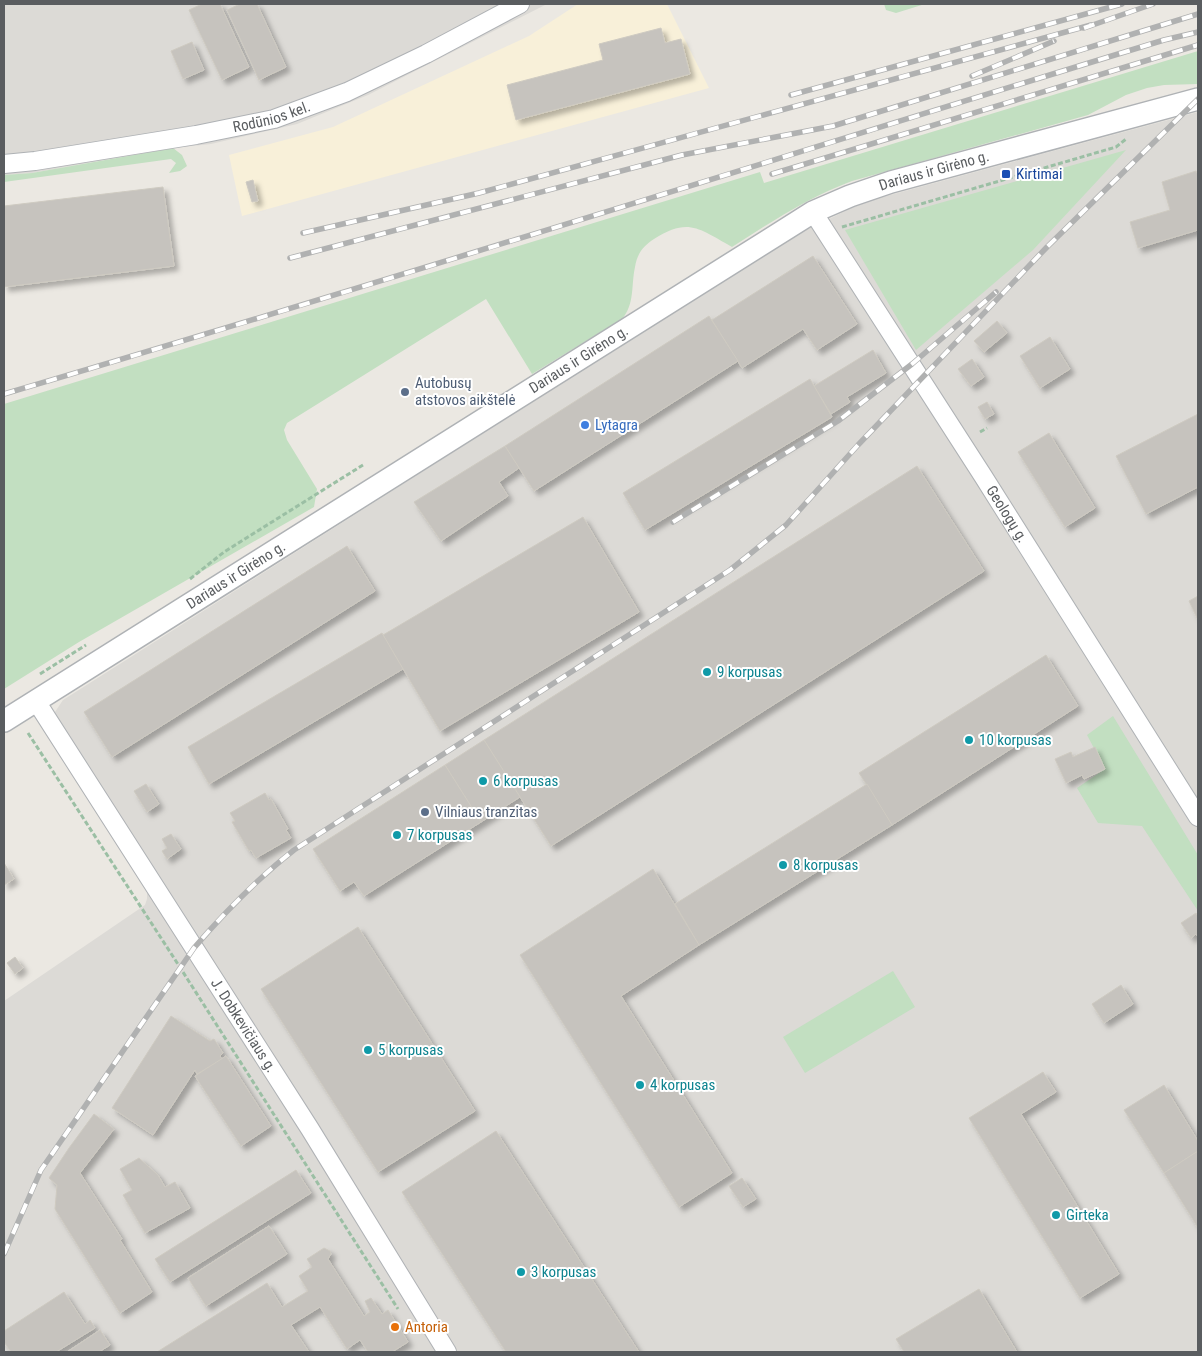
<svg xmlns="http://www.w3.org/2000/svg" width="1202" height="1356" font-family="'Roboto Condensed',sans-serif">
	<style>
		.commercial { fill: #f8f0d9 }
		.industrial { fill: #dcdad6 }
		.green { fill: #c2dfc1 }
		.building { fill: #c6c3be; stroke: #cecac1; filter: url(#shadow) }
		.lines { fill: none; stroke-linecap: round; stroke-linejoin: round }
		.minor-casing { stroke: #afb2b5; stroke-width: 20 }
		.tertiary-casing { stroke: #afb2b5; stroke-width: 24 }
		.path { stroke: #9bbfa4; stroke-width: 3; stroke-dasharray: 5 2.5; stroke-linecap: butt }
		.minor { stroke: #fff; stroke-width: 18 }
		.tertiary { stroke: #fff; stroke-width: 21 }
		.rail-casing { stroke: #b0b1b1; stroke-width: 5.5 }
		.rail { stroke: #fff; stroke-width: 4; stroke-dasharray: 11; stroke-linecap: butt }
		.transit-dot { fill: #1a4fb4; stroke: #fff; stroke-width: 2 }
		.service-dot { fill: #5c6f8a; stroke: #fff; stroke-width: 2 }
		.shop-dot { fill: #3f7fe0; stroke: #fff; stroke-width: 2 }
		.culture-dot { fill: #0f9aa8; stroke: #fff; stroke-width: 2 }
		.food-dot { fill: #e8710a; stroke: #fff; stroke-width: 2 }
		.labels { text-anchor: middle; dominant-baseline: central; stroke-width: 4; stroke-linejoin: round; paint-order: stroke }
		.street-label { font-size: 15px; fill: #5a5d60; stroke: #fff }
		.transit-label { font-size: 15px; fill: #164399; stroke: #fff; text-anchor: start }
		.service-label { font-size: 15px; fill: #4e5e75; stroke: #fff; text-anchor: start }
		.shop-label { font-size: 15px; fill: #366cbe; stroke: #fff; text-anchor: start }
		.culture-label { font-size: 15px; fill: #0d838f; stroke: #fff; text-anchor: start }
		.food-label { font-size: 15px; fill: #c56008; stroke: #fff; text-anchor: start }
	</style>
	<defs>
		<filter id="shadow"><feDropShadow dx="4.5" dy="4.5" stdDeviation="2.5" flood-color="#0004"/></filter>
	</defs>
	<rect width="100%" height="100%" fill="#ebe8e2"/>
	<path class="commercial" d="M578 4H667L709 88 242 216 229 155 333 127 529 36Z"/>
	<g class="industrial">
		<path d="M4 4H547L368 95 297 124 211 144 173 148 32 173 4 175Z"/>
		<path d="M1198 112V1352H4V1001L145 905 147 899V892L43 730 63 700 792 237 860 204 883 197Z"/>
	</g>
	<g class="green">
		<path d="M884 4H925L896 13 886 10Z"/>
		<path d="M1198 51V84L1164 85 1147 88 1126 95 1088 115 852 181C809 197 771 222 732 247 699 229 689 217 654 239 643 246 637 254 635 267 631 285 635 304 622 319L532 374 486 299 287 423 284 430 287 440 317 489 314 507 79 642 4 689V404L760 172 764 183Z"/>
		<path d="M173 148 182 155 187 166 180 171 169 173 176 163 171 159 4 182V175L32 173Z"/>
		<path d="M1126 150 1033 250 916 350 845 230Z"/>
		<path d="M1113 716 1198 855V911L1142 826 1098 823 1077 788 1105 769 1087 735Z"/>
		<path d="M893 971 915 1007 805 1073 783 1037Z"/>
	</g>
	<g class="building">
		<path d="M202 4H220L249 67 222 80 189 10Z"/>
		<path d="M240 4H257L286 67 259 80 227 10Z"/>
		<path d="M661 28 665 43 681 39 690 74 516 120 507 85 603 60 599 44Z"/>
		<path d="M192 42 204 70 183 79 171 51Z"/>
		<path d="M1196 171 1198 175V230L1138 248 1130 222 1170 210 1162 182Z"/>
		<path d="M253 180 258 201 252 202 246 182Z"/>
		<path d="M163 187 174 266 4 287V206Z"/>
		<path d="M813 256 857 324 817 350 803 329 742 368 712 320Z"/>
		<path d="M709 316 738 361 534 491 505 446Z"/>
		<path d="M997 321 1007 333 984 352 974 341Z"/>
		<path d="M1050 337 1070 369 1040 388 1020 356Z"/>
		<path d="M873 350 886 373 847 397 850 402 831 414 814 386Z"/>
		<path d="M972 359 984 377 971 386 958 369Z"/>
		<path d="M810 379 832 417 645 530 623 493Z"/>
		<path d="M987 402 994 414 985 419 978 407Z"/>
		<path d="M1198 414V487L1146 514 1116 456Z"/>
		<path d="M1049 433 1095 508 1065 527 1018 452Z"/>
		<path d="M505 446 519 468 499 482 508 496 441 541 414 502Z"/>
		<path d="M917 466 984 571 551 846 484 740Z"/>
		<path d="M583 517 639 612 440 731 383 635Z"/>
		<path d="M347 546 375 591 112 757 84 712Z"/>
		<path d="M1198 596V620L1189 601Z"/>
		<path d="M382 633 403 669 209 784 188 747Z"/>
		<path d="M1046 655 1078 706 892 825 859 773Z"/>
		<path d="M484 740 520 797 481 822 445 765Z"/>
		<path d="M1095 747 1105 769 1084 779 1082 775 1066 783 1055 759 1071 752 1073 757Z"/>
		<path d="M445 765 481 822 364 896 354 882 340 891 313 849Z"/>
		<path d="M146 784 159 804 147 812 134 791Z"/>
		<path d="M867 784 892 825 699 945 675 904Z"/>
		<path d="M265 793 269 800 271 799 288 829 286 830 291 838 256 858 251 850 249 851 232 822 235 821 230 813Z"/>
		<path d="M171 834 181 849 167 859 162 851 167 848 162 839Z"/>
		<path d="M4 863 14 879 4 885Z"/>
		<path d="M653 869 699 945 621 996 732 1173 679 1207 520 955Z"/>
		<path d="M1196 913 1198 917V937L1196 934 1191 938 1181 923Z"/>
		<path d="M358 927 475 1111 378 1172 261 989Z"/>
		<path d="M15 957 23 968 15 974 7 963Z"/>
		<path d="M1121 985 1133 1004 1104 1023 1092 1004Z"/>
		<path d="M171 1016 210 1041 214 1039 223 1053 220 1056 222 1059 197 1074 195 1070 153 1135 112 1108Z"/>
		<path d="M226 1056 271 1126 241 1146 195 1076Z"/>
		<path d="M1043 1072 1056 1092 1021 1114 1119 1274 1080 1298 969 1118Z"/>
		<path d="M1164 1085 1198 1141V1151L1164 1173 1124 1110Z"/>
		<path d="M94 1114 114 1129 80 1173 122 1239 120 1240 152 1292 120 1313 55 1209 57 1185 49 1178 69 1148Z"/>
		<path d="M496 1131 639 1352H506L402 1192Z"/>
		<path d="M1198 1151V1228L1164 1173Z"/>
		<path d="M139 1158 158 1175 165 1187 175 1182 190 1208 145 1233 123 1195 132 1190 120 1169Z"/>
		<path d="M296 1170 311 1193 170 1282 155 1259Z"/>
		<path d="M742 1178 756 1199 743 1207 729 1186Z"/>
		<path d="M269 1226 287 1254 206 1306 188 1278Z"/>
		<path d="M324 1248 330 1251 331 1254 328 1259 364 1316 370 1312 365 1301 371 1298 382 1314 388 1310 408 1342 392 1352H368L360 1340 347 1349 320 1307 291 1325 309 1352H157L267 1283 282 1307 308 1291 299 1276 312 1267 307 1259Z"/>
		<path d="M979 1289 1017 1352H904L896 1339Z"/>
		<path d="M64 1292 85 1324 90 1320 95 1328 56 1352H11L4 1342V1331Z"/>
		<path d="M100 1330 110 1345 99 1352H67Z"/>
	</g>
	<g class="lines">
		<g class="minor-casing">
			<g id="minor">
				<path id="s1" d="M4 164 35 161 196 135 274 119 347 92 426 54 520 4"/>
				<path id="s2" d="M813 212 983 476 1198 817"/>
				<path id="s3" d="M36 701 310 1129 447 1352"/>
			</g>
		</g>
		<g class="tertiary-casing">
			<g id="tertiary">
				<path id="s4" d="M4 721 813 212 850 196 891 182 1198 99"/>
			</g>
		</g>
		<g class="path">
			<path d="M842 227 1116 147 1126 139"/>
			<path d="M980 432 987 428"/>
			<path d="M190 579 224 552 363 465"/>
			<path d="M40 674 86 645"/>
			<path d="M28 733 174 958 398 1309"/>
		</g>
		<use href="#minor" class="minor"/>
		<use href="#tertiary" class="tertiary"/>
		<g class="rail-casing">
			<g id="rail">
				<path d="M1084 28 1153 4"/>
				<path d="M972 76 1054 41"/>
				<path d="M791 95 1122 4"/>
				<path d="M772 174 1198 45"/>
				<path d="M303 233 479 193 1091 25"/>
				<path d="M290 258 682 155 833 126 1198 14"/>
				<path d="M4 394C392 280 777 158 1164 40L1198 32"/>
				<path d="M673 522 838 421 912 364 996 292"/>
				<path d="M4 1254 41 1170 194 948C224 913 257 879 294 850L730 570 786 525 858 445 1047 247 1198 99"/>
			</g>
		</g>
		<use href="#rail" class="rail"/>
	</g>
	<rect class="transit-dot" x="1001" y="169" width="10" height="10" rx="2.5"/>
	<g class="service-dot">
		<circle cx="405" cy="392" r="5"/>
		<circle cx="425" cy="812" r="5"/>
	</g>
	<circle class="shop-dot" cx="585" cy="425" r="5"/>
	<g class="culture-dot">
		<circle cx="707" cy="672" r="5"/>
		<circle cx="969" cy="740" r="5"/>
		<circle cx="483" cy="781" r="5"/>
		<circle cx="397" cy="835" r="5"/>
		<circle cx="783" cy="865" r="5"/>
		<circle cx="368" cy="1050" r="5"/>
		<circle cx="640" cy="1085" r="5"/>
		<circle cx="1056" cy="1215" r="5"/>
		<circle cx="521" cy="1272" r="5"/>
	</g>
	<circle class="food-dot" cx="395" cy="1327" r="5"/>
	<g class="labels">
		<g class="street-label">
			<text stroke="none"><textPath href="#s1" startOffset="272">Rodūnios kel.</textPath></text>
			<text stroke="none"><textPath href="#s4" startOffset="1084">Dariaus ir Girėno g.</textPath></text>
			<text stroke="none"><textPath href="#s4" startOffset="679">Dariaus ir Girėno g.</textPath></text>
			<text stroke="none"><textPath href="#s2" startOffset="359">Geologų g.</textPath></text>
			<text stroke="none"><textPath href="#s4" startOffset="274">Dariaus ir Girėno g.</textPath></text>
			<text stroke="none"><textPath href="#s3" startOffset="385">J. Dobkevičiaus g.</textPath></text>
		</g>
		<g class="transit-label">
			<text x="1016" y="174">Kirtimai</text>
		</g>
		<g class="service-label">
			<text x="415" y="383">Autobusų<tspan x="415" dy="17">atstovos aikštelė</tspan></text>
			<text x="435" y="812">Vilniaus tranzitas</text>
		</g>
		<g class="shop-label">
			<text x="595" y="425">Lytagra</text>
		</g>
		<g class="culture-label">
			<text x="717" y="672">9 korpusas</text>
			<text x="979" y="740">10 korpusas</text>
			<text x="493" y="781">6 korpusas</text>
			<text x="407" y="835">7 korpusas</text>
			<text x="793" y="865">8 korpusas</text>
			<text x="378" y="1050">5 korpusas</text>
			<text x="650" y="1085">4 korpusas</text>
			<text x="1066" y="1215">Girteka</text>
			<text x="531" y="1272">3 korpusas</text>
		</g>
		<g class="food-label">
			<text x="405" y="1327">Antoria</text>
		</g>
	</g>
	<rect width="1202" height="1356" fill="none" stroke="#5a5d60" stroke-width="10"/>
</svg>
